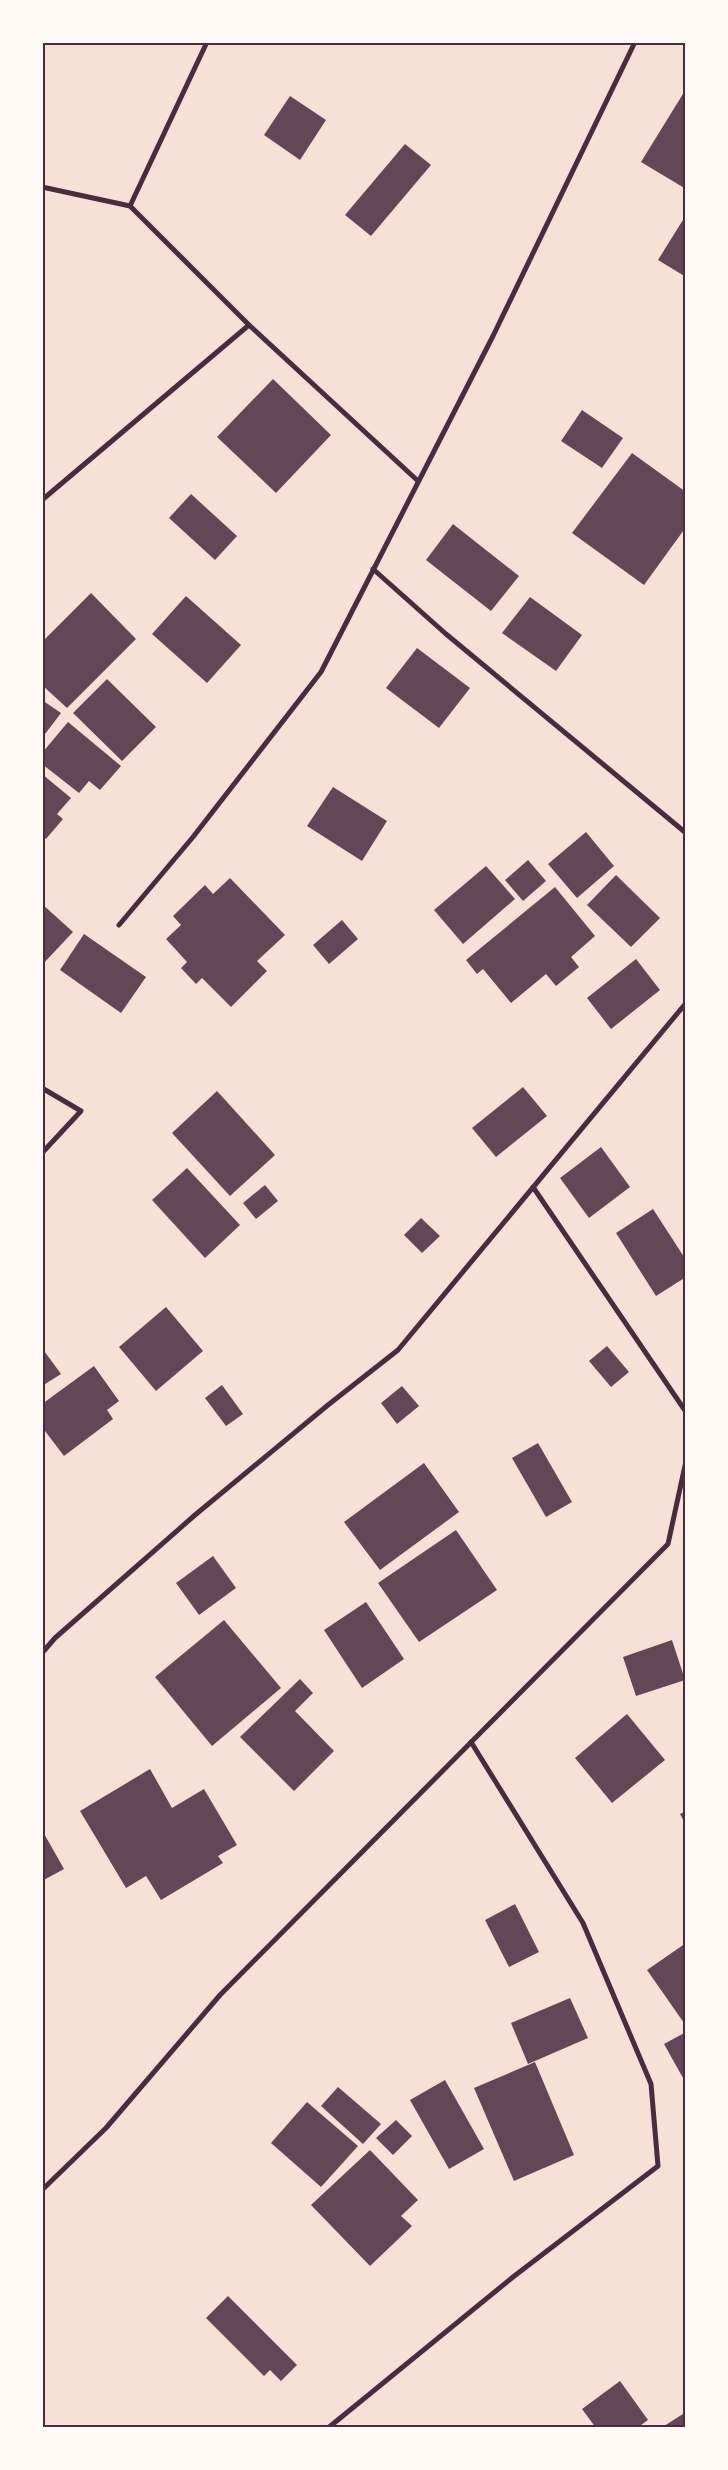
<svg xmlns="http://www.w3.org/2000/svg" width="728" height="2470" font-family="'Source Sans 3',sans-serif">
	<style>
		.building { fill: #644757 }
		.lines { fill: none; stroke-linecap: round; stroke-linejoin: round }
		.minor { stroke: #4a2c40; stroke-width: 5 }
		.neatline { fill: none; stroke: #4a2c40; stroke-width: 2 }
	</style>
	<rect width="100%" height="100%" fill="#f7e1d7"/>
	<g class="building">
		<path d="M686 89V189L641 162Z"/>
		<path d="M290 96 326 120 300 160 264 135Z"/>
		<path d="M405 144 431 165 371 236 345 215Z"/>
		<path d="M686 215V277L658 260Z"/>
		<path d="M273 379 331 435 276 493 217 437Z"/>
		<path d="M582 410 623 438 602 468 561 441Z"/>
		<path d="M632 453 686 492V527L644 585 572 533Z"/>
		<path d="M191 494 237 536 215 560 169 518Z"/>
		<path d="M453 524 519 576 491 611 426 560Z"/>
		<path d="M91 593 136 639 67 708 42 685V642Z"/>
		<path d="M186 596 241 645 207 683 152 634Z"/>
		<path d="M530 597 582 635 556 671 502 633Z"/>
		<path d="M417 648 470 688 439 728 386 688Z"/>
		<path d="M107 679 156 727 122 761 73 713Z"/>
		<path d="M42 700 61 713 42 738Z"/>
		<path d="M68 722 121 766 100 790 89 781 79 793 42 764V753Z"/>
		<path d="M42 774 71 798 57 814 63 819 46 839 42 836Z"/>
		<path d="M333 787 387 821 362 861 307 826Z"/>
		<path d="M586 832 614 866 577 898 548 864Z"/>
		<path d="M528 860 546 881 523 901 505 880Z"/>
		<path d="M486 866 515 899 463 944 434 910Z"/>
		<path d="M616 875 660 918 631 947 587 905Z"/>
		<path d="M230 878 285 935 257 961 267 971 231 1007 202 978 196 984 181 968 187 962 166 939 181 925 173 916 205 885 213 894Z"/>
		<path d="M555 887 595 936 571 957 579 967 556 986 546 974 511 1003 483 969 477 974 466 960Z"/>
		<path d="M42 904 73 932 42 965Z"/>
		<path d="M342 920 358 939 329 964 313 945Z"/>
		<path d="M84 934 146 977 121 1013 60 970Z"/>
		<path d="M636 959 660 990 611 1029 587 998Z"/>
		<path d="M523 1087 547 1116 496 1157 472 1128Z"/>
		<path d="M217 1091 275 1155 230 1196 172 1133Z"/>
		<path d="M601 1147 630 1187 589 1218 560 1178Z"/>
		<path d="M187 1168 240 1225 205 1258 152 1200Z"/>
		<path d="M265 1185 278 1201 256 1219 243 1203Z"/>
		<path d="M653 1209 686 1260V1277L656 1296 616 1233Z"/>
		<path d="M421 1218 440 1236 422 1253 404 1235Z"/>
		<path d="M166 1307 203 1351 156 1391 119 1347Z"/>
		<path d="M607 1346 629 1372 611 1387 589 1361Z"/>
		<path d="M42 1348 61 1374 42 1386Z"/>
		<path d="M94 1366 119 1401 107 1410 113 1419 64 1456 42 1427V1404Z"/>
		<path d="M222 1385 243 1414 226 1426 205 1398Z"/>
		<path d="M402 1386 419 1406 397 1424 381 1403Z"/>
		<path d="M538 1443 572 1502 546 1517 512 1458Z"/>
		<path d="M424 1463 459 1512 380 1570 344 1522Z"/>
		<path d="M456 1530 497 1590 419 1642 378 1583Z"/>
		<path d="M213 1556 236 1588 199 1615 176 1583Z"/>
		<path d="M366 1602 404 1659 362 1688 324 1630Z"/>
		<path d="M224 1620 281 1688 212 1746 155 1677Z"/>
		<path d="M672 1640 685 1680 636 1696 623 1657Z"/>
		<path d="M300 1679 313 1693 295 1711 334 1751 294 1791 240 1737Z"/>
		<path d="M627 1714 665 1760 612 1803 575 1758Z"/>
		<path d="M150 1769 172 1808 204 1789 237 1845 218 1856 223 1863 161 1900 146 1876 126 1888 80 1811Z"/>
		<path d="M686 1811V1825L680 1814Z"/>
		<path d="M42 1830 64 1869 42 1881Z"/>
		<path d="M515 1904 539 1952 509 1967 485 1920Z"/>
		<path d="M686 1943V2022L684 2023 647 1970Z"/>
		<path d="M570 1998 588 2038 528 2064 511 2023Z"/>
		<path d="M686 2032V2077L683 2078 664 2044Z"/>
		<path d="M535 2062 574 2155 514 2181 474 2088Z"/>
		<path d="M445 2080 484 2149 449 2169 410 2100Z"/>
		<path d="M338 2087 381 2124 363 2144 321 2106Z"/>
		<path d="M307 2102 358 2146 321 2187 271 2143Z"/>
		<path d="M396 2120 412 2136 393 2155 376 2138Z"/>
		<path d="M370 2150 418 2200 401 2216 412 2226 370 2266 311 2205Z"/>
		<path d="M228 2296 297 2365 281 2381 270 2370 264 2376 206 2318Z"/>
		<path d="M620 2381 648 2420 637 2428H596L582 2409Z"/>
		<path d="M686 2412V2428H661Z"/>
	</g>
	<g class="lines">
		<g class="minor">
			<path d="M42 187 130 206 249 325 418 481"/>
			<path d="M130 206 207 42"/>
			<path d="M42 500 249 325"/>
			<path d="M373 569 446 634 686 833"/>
			<path d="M119 925 193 837 321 672 493 336 635 42"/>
			<path d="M42 1088 81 1111 42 1153"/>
			<path d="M533 1187 686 1412"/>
			<path d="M42 1653 55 1638 195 1515 328 1405 398 1350 686 1003"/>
			<path d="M42 2190 106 2128 220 1995 668 1544 686 1461"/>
			<path d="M328 2428 513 2277 658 2166 651 2084 583 1923 471 1742"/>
		</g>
	</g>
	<rect width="728" height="2470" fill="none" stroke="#fffaf5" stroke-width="88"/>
	<rect x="44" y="44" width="640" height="2382" class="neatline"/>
</svg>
